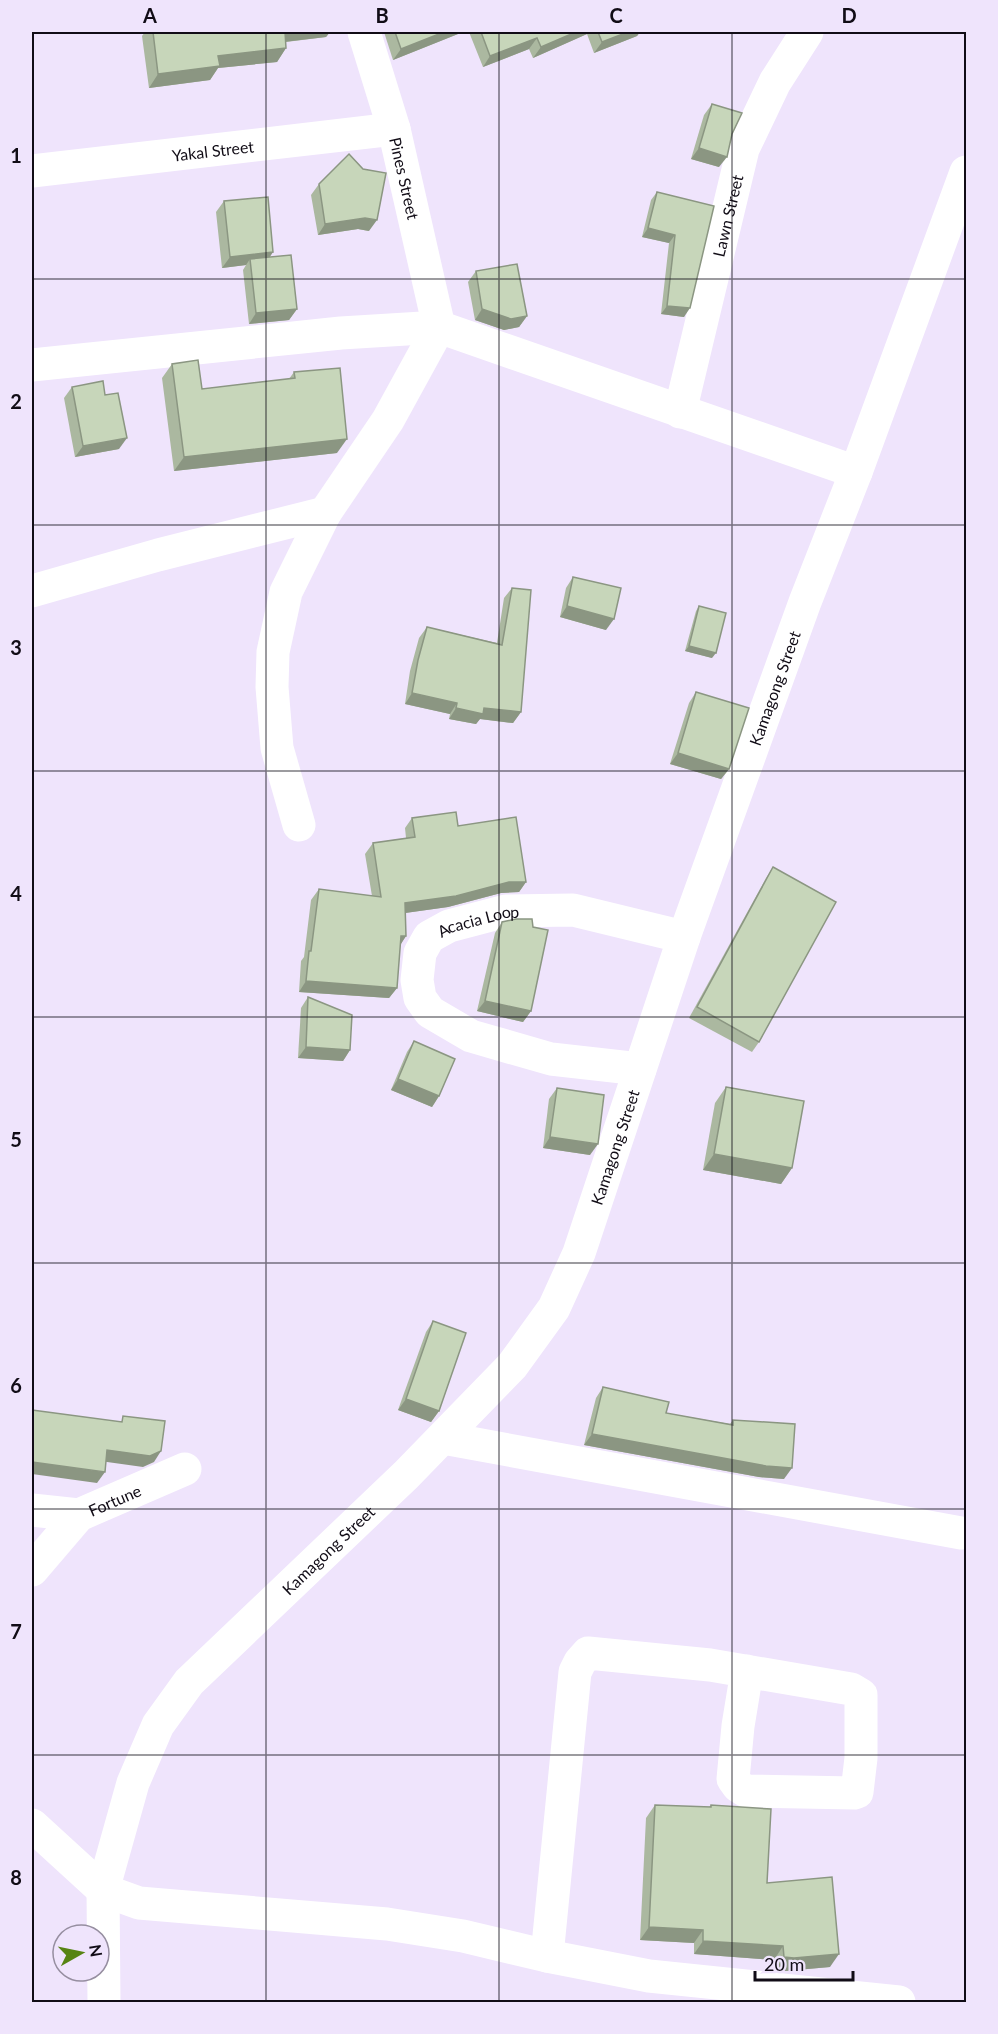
<svg xmlns="http://www.w3.org/2000/svg" width="998" height="2034" font-family="Lato,sans-serif">
	<style>
		.lines { fill: none; stroke-linecap: round; stroke-linejoin: round }
		.minor { stroke: #fff; stroke-width: 33 }
		.wall { fill: #abb8a0 }
		.shaded-wall { fill: #8b9682 }
		.building { fill: #c7d6ba; stroke: #8b9682; stroke-width: 1.5 }
		.grid { fill: none; stroke: #110c16; stroke-width: 1.5; stroke-opacity: 0.55 }
		.labels { text-anchor: middle; dominant-baseline: central; stroke-width: 6; stroke-linejoin: round; paint-order: stroke }
		.street-label { font-size: 16px; fill: #110c16; stroke: #efe4fc }
		.neatline { fill: none; stroke: #110c16; stroke-width: 2 }
		.grid-label { font-size: 20px; text-anchor: middle; font-weight: bold; fill: #110c16 }
	</style>
	<rect width="100%" height="100%" fill="#efe4fc"/>
	<g class="lines">
		<g class="minor">
			<path id="s1" d="M364 32 394 129 439 327"/>
			<path id="s2" d="M32 171 394 129"/>
			<path d="M32 365 341 333 439 327 856 472"/>
			<path id="s3" d="M680 412 743 149 775 82 807 32"/>
			<path d="M32 591 158 555 325 513"/>
			<path d="M299 825 277 748 272 687 273 652 286 592 325 513 388 420 439 327"/>
			<path id="s4" d="M640 1069 551 1059 471 1036 430 1012 420 998 417 980 420 953 429 937 449 926 506 911 573 910 684 937"/>
			<path d="M443 1438 961 1533"/>
			<path d="M32 1510 79 1515"/>
			<path id="s5" d="M32 1570 79 1515 185 1469"/>
			<path d="M32 1825 103 1890 139 1903 387 1924 463 1936 547 1956 649 1976 899 2002"/>
			<path d="M547 1956 575 1672 580 1662 588 1653 710 1665 851 1689 861 1695V1758L857 1792 854 1793 746 1791 738 1786 733 1779 738 1726 747 1671"/>
			<path id="s6" d="M104 2002 103 1890 133 1783 158 1725 189 1682 406 1475 512 1366 554 1308 579 1253 684 937 805 602 856 472 966 172"/>
		</g>
	</g>
	<g class="wall">
		<path d="M145 32H330L326 37 286 42V48L277 62 218 68 210 80 149 88 142 36Z"/>
		<path d="M384 32H463L393 60Z"/>
		<path d="M469 32H640L637 36 594 53 587 34 533 58 529 49 483 67Z"/>
		<path d="M712 104 719 167 691 159 704 115Z"/>
		<path d="M319 184 369 231 358 229 318 235 311 195Z"/>
		<path d="M657 192 714 206 684 317 661 314 669 243 642 237 651 200Z"/>
		<path d="M224 201 270 257 297 309 289 320 249 324 243 270 246 265 222 268 216 212Z"/>
		<path d="M476 271 527 316 519 327 504 330 475 320 468 282Z"/>
		<path d="M172 364 202 389 289 379 294 372 337 453 174 471 162 378Z"/>
		<path d="M72 387 105 395 119 449 75 457 64 398Z"/>
		<path d="M573 577 606 630 560 617 566 588Z"/>
		<path d="M512 588 521 712 513 723 480 719 476 724 449 719 450 714 405 704 410 671 419 638 427 627 497 643 504 598Z"/>
		<path d="M699 606 712 658 685 651 696 611Z"/>
		<path d="M696 692 729 769 721 779 670 764 689 703Z"/>
		<path d="M412 818 458 826 526 882 519 892 501 893 448 907 405 913 406 936 400 945 397 988 389 998 299 992 301 961 304 957 311 900 319 889 372 896 365 854 373 843 406 838 405 828Z"/>
		<path d="M773 867 759 1042 752 1052 689 1018 766 878Z"/>
		<path d="M502 922 531 1011 523 1022 477 1011 495 933Z"/>
		<path d="M308 997 350 1050 343 1061 298 1058 301 1008Z"/>
		<path d="M414 1041 439 1096 432 1107 391 1090 407 1052Z"/>
		<path d="M726 1087 792 1168 781 1184 703 1170 715 1103Z"/>
		<path d="M557 1088 590 1155 543 1148 549 1099Z"/>
		<path d="M433 1321 439 1411 431 1422 398 1410 426 1332Z"/>
		<path d="M603 1387 666 1413 730 1424 733 1420 784 1479 759 1477 584 1445 596 1398Z"/>
		<path d="M655 1805 709 1807 711 1805 767 1883 830 1967 785 1971 775 1970 774 1960 694 1954V1943L640 1940 646 1818Z"/>
	</g>
	<g class="shaded-wall">
		<path d="M283 32H330L326 37 275 43Z"/>
		<path d="M444 32H463L393 60 401 49Z"/>
		<path d="M576 32H589L587 34 533 58 541 47Z"/>
		<path d="M628 32H640L637 36 594 53 602 42Z"/>
		<path d="M537 38 529 49 483 67 490 56Z"/>
		<path d="M286 48 277 62 218 68 210 80 149 88 158 74 218 56Z"/>
		<path d="M699 148 727 157 719 167 691 159Z"/>
		<path d="M365 218 377 220 369 231 358 229 318 235 325 224Z"/>
		<path d="M648 228 675 235 669 243 642 237Z"/>
		<path d="M273 252 266 263 250 259 246 265 222 268 230 257Z"/>
		<path d="M667 306 690 308 684 317 661 314Z"/>
		<path d="M297 309 289 320 249 324 256 313Z"/>
		<path d="M482 309 527 316 519 327 504 330 475 320Z"/>
		<path d="M127 438 119 449 75 457 83 446Z"/>
		<path d="M347 439 337 453 174 471 184 457Z"/>
		<path d="M567 606 614 619 606 630 560 617Z"/>
		<path d="M689 646 716 653 712 658 685 651Z"/>
		<path d="M412 693 457 703 450 714 405 704Z"/>
		<path d="M456 708H484L521 712 513 723 480 719 476 724 449 719Z"/>
		<path d="M678 753 729 769 721 779 670 764Z"/>
		<path d="M509 882H526L519 892 501 893 448 907 398 914 405 903Z"/>
		<path d="M401 936H406L399 947Z"/>
		<path d="M306 981 397 988 389 998 299 992Z"/>
		<path d="M485 1001 531 1011 523 1022 477 1011Z"/>
		<path d="M306 1047 350 1050 343 1061 298 1058Z"/>
		<path d="M398 1079 439 1096 432 1107 391 1090Z"/>
		<path d="M550 1137 598 1144 590 1155 543 1148Z"/>
		<path d="M714 1154 792 1168 781 1184 703 1170Z"/>
		<path d="M406 1399 439 1411 431 1422 398 1410Z"/>
		<path d="M592 1434 792 1468 784 1479 759 1477 584 1445Z"/>
		<path d="M107 1450 161 1451 154 1462 143 1467 100 1461Z"/>
		<path d="M32 1462 105 1472 97 1483 32 1474Z"/>
		<path d="M649 1927 703 1930 694 1943 640 1940Z"/>
		<path d="M703 1941 783 1946 774 1960 694 1954Z"/>
		<path d="M839 1954 830 1967 785 1971 775 1970 784 1957Z"/>
	</g>
	<g class="building">
		<path d="M153 32H285L286 48 218 56 220 66 158 74Z"/>
		<path d="M395 32H444L401 49Z"/>
		<path d="M481 32H576L541 47 537 38 490 56Z"/>
		<path d="M598 32H628L602 42Z"/>
		<path d="M712 104 742 113 732 134 727 157 699 148Z"/>
		<path d="M349 154 363 169 386 173 377 220 365 218 325 224 319 184Z"/>
		<path d="M657 192 714 206 690 308 667 306 675 235 648 228Z"/>
		<path d="M268 197 273 252 230 257 224 201Z"/>
		<path d="M291 255 297 309 256 313 250 259Z"/>
		<path d="M517 264 527 316 511 319 482 309 476 271Z"/>
		<path d="M198 360 202 389 295 378 294 372 340 368 347 439 184 457 172 364Z"/>
		<path d="M103 381 105 395 118 393 127 438 83 446 72 387Z"/>
		<path d="M573 577 621 588 614 619 567 606Z"/>
		<path d="M512 588 531 590 521 712 484 708 483 714 456 708 457 703 412 693 418 660 427 627 502 645Z"/>
		<path d="M699 606 726 613 716 653 689 646Z"/>
		<path d="M696 692 749 708 729 769 678 753Z"/>
		<path d="M456 812 458 826 516 817 526 882H509L456 896 405 903 406 936H401L397 988 306 981 309 951H311L319 889 381 897 373 843 415 837 412 818Z"/>
		<path d="M773 867 836 902 759 1042 697 1007Z"/>
		<path d="M516 919H532L533 927 548 930 531 1011 485 1001 502 922Z"/>
		<path d="M308 997 352 1015 350 1050 306 1047Z"/>
		<path d="M414 1041 455 1059 439 1096 398 1079Z"/>
		<path d="M726 1087 804 1101 792 1168 714 1154Z"/>
		<path d="M557 1088 604 1095 598 1144 550 1137Z"/>
		<path d="M433 1321 466 1333 439 1411 406 1399Z"/>
		<path d="M603 1387 669 1402 666 1413 733 1425V1420L795 1424 792 1468 766 1466 592 1434Z"/>
		<path d="M32 1410 122 1422 123 1416 165 1421 161 1451 150 1456 107 1450 105 1472 32 1462Z"/>
		<path d="M655 1805 711 1807V1805L771 1809 767 1883 832 1877 839 1954 794 1958 784 1957 783 1946 703 1941V1930L649 1927Z"/>
	</g>
	<path class="grid" d="M266 32V2002M499 32V2002M732 32V2002M32 279H966M32 525H966M32 771H966M32 1017H966M32 1263H966M32 1509H966M32 1755H966"/>
	<g class="labels">
		<g class="street-label">
			<text stroke="none"><textPath href="#s2" startOffset="182">Yakal Street</textPath></text>
			<text stroke="none"><textPath href="#s1" startOffset="152">Pines Street</textPath></text>
			<text stroke="none"><textPath href="#s3" startOffset="202">Lawn Street</textPath></text>
			<text stroke="none"><textPath href="#s6" startOffset="1521">Kamagong Street</textPath></text>
			<text stroke="none"><textPath href="#s4" startOffset="354">Acacia Loop</textPath></text>
			<text stroke="none"><textPath href="#s6" startOffset="1035">Kamagong Street</textPath></text>
			<text stroke="none"><textPath href="#s5" startOffset="111">Fortune</textPath></text>
			<text stroke="none"><textPath href="#s6" startOffset="531">Kamagong Street</textPath></text>
		</g>
	</g>
	<rect width="998" height="2034" fill="none" stroke="#efe4fc" stroke-width="66"/>
	<g transform="translate(81 1953) rotate(81)"><circle r="28" fill="#efe4fc" stroke="#968ea0" stroke-width="1.5"/>
	<path d="M0-4.5L10 22L0 15L-10 22Z" fill="#578413"/>
	<text y="-9" font-size="16" font-weight="bold" text-anchor="middle" fill="#110c16">N</text>
	</g>
	<path d="M755 1971v9h98v-9" fill="none" stroke="#110c16" stroke-width="3"/>
	<text x="764" y="1971" font-size="18" fill="#110c16" stroke="#efe4fc" stroke-width="4.5" paint-order="stroke">20 m</text>
	<rect x="33" y="33" width="932" height="1968" class="neatline"/>
	<g class="grid-label">
		<text x="150" y="23">A</text>
		<text x="382" y="23">B</text>
		<text x="616" y="23">C</text>
		<text x="849" y="23">D</text>
		<text x="16" y="163">1</text>
		<text x="16" y="409">2</text>
		<text x="16" y="655">3</text>
		<text x="16" y="901">4</text>
		<text x="16" y="1147">5</text>
		<text x="16" y="1393">6</text>
		<text x="16" y="1639">7</text>
		<text x="16" y="1885">8</text>
	</g>
</svg>
